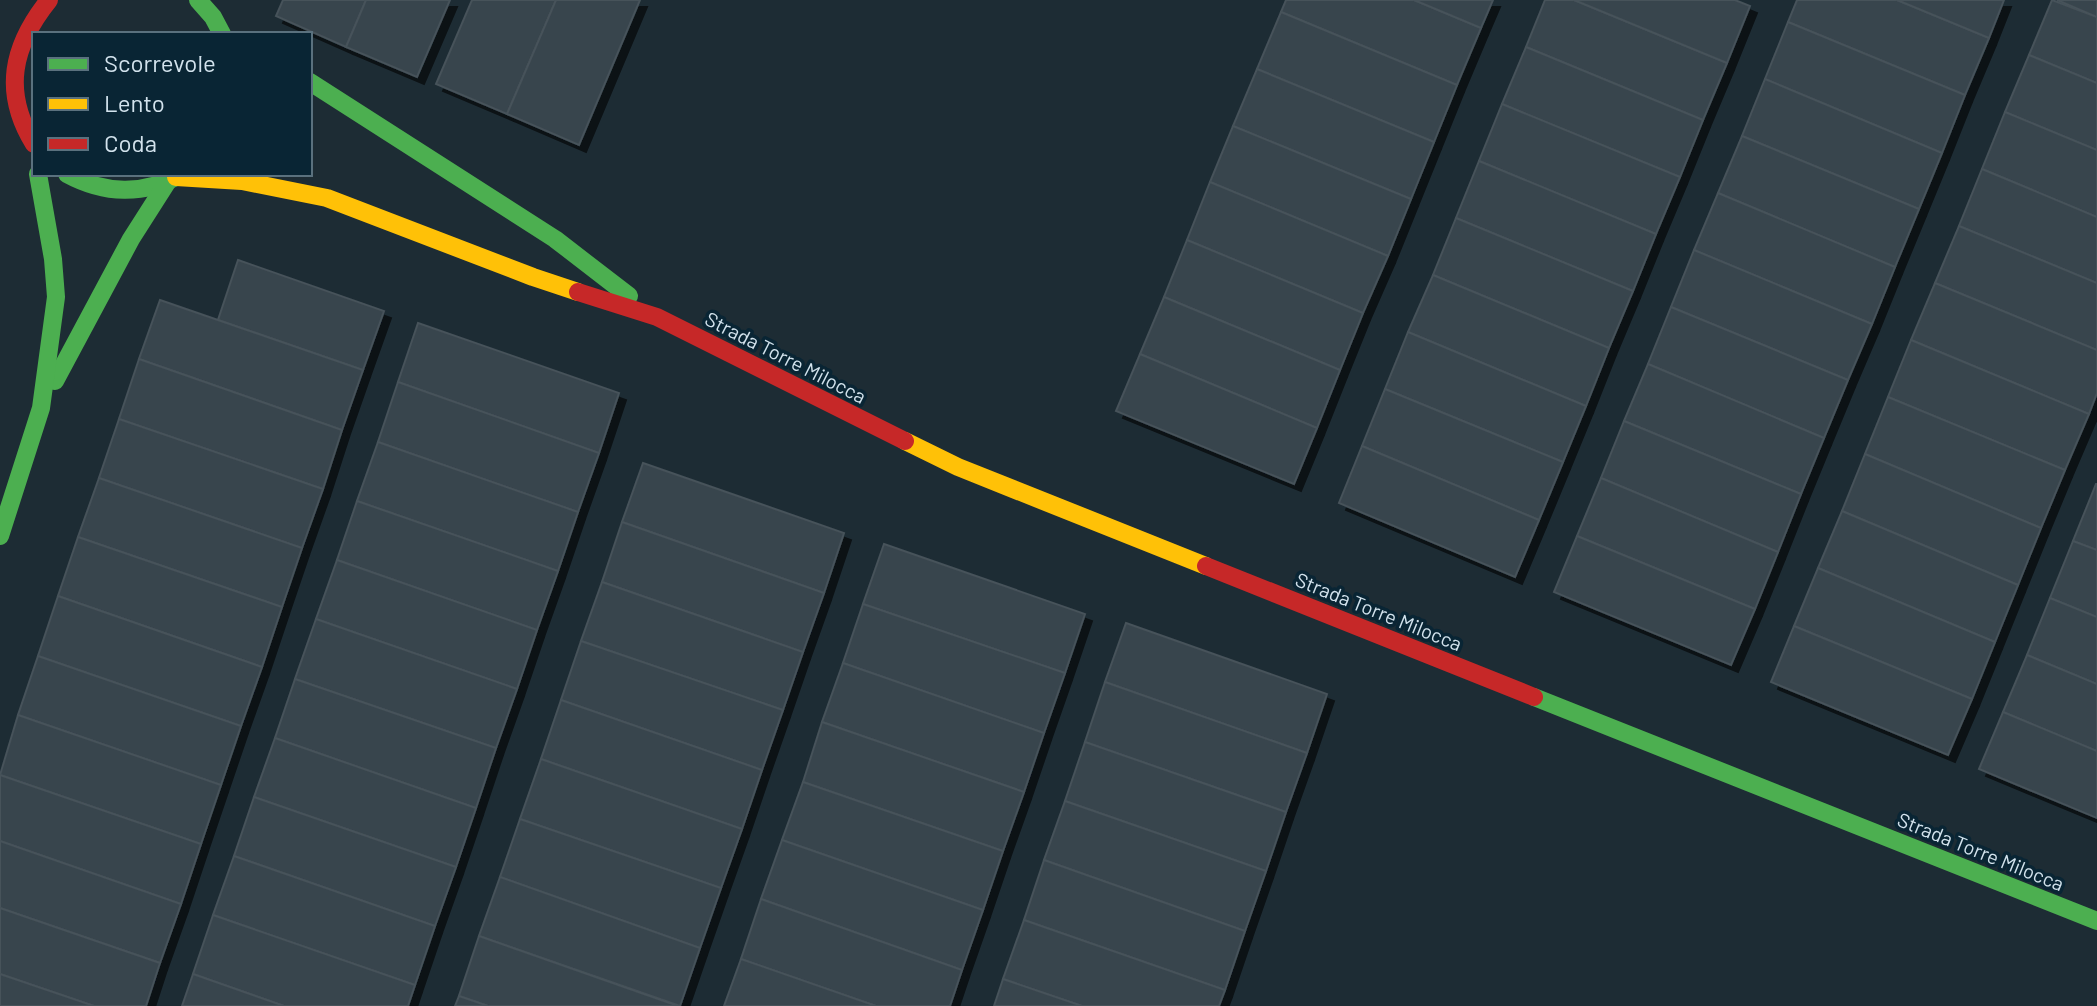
<svg xmlns="http://www.w3.org/2000/svg" width="2097" height="1006" font-family="Barlow,sans-serif">
	<style>
		.building { fill: #39454d; stroke: #46525a; stroke-width: 2; filter: url(#shadow) }
		.lines { fill: none; stroke-linecap: round; stroke-linejoin: round }
		.fast { stroke: #4caf50; stroke-width: 18 }
		.slow { stroke: #ffc107; stroke-width: 18 }
		.jam { stroke: #c62828; stroke-width: 18 }
		.labels { text-anchor: middle; dominant-baseline: central; stroke-width: 7; stroke-linejoin: round; paint-order: stroke }
		.street-label { font-size: 20px; fill: #d3e3ed; stroke: #092534 }
	</style>
	<defs>
		<filter id="shadow"><feDropShadow dx="7" dy="7" stdDeviation="0" flood-color="#0009"/></filter>
	</defs>
	<rect width="100%" height="100%" fill="#1d2c34"/>
	<g class="building">
		<path d="M283 0H366L346 47 276 16Z"/>
		<path d="M366 0H450L417 77 346 47Z"/>
		<path d="M472 0H556L507 114 436 84Z"/>
		<path d="M556 0H640L579 145 507 114Z"/>
		<path d="M1286 0H1414L1481 28 1457 85 1281 12Z"/>
		<path d="M1414 0H1493L1481 28Z"/>
		<path d="M1545 0H1574L1727 63 1703 120 1526 47Z"/>
		<path d="M1574 0H1735L1750 6 1727 63Z"/>
		<path d="M1797 0H1897L1989 38 1965 95 1788 22Z"/>
		<path d="M1897 0H2004L1989 38Z"/>
		<path d="M2052 0 2097 17V83L2029 55Z"/>
		<path d="M2057 0H2097V17Z"/>
		<path d="M1281 12 1457 85 1434 142 1257 69Z"/>
		<path d="M1788 22 1965 95 1942 153 1765 79Z"/>
		<path d="M1526 47 1703 120 1680 177 1502 104Z"/>
		<path d="M2029 55 2097 83V150L2005 112Z"/>
		<path d="M1257 69 1434 142 1411 199 1233 126Z"/>
		<path d="M1765 79 1942 153 1919 209 1742 136Z"/>
		<path d="M1502 104 1680 177 1656 234 1479 161Z"/>
		<path d="M2005 112 2097 150V217L1982 169Z"/>
		<path d="M1233 126 1411 199 1388 256 1210 182Z"/>
		<path d="M1742 136 1919 209 1895 267 1718 193Z"/>
		<path d="M1479 161 1656 234 1633 291 1456 218Z"/>
		<path d="M1982 169 2097 217V283L1959 226Z"/>
		<path d="M1210 182 1388 256 1363 313 1187 240Z"/>
		<path d="M1718 193 1895 267 1872 324 1694 250Z"/>
		<path d="M1456 218 1633 291 1609 348 1433 275Z"/>
		<path d="M1959 226 2097 283V350L1935 283Z"/>
		<path d="M1187 240 1363 313 1340 370 1164 297Z"/>
		<path d="M1694 250 1872 324 1848 380 1671 307Z"/>
		<path d="M238 260 384 311 363 370 218 320Z"/>
		<path d="M1433 275 1609 348 1586 406 1408 332Z"/>
		<path d="M1935 283 2097 350V393L2089 414 1911 340Z"/>
		<path d="M1164 297 1340 370 1317 428 1140 354Z"/>
		<path d="M160 300 363 370 342 430 139 359Z"/>
		<path d="M1671 307 1848 380 1824 438 1648 364Z"/>
		<path d="M418 323 619 393 599 453 398 382Z"/>
		<path d="M1408 332 1586 406 1563 462 1385 389Z"/>
		<path d="M1911 340 2089 414 2065 470 1888 397Z"/>
		<path d="M1140 354 1317 428 1294 484 1116 411Z"/>
		<path d="M139 359 342 430 323 489 119 419Z"/>
		<path d="M1648 364 1824 438 1801 494 1624 421Z"/>
		<path d="M398 382 599 453 578 512 378 442Z"/>
		<path d="M1385 389 1563 462 1539 520 1362 446Z"/>
		<path d="M1888 397 2065 470 2041 528 1865 454Z"/>
		<path d="M119 419 323 489 302 548 99 478Z"/>
		<path d="M1624 421 1801 494 1778 552 1601 478Z"/>
		<path d="M378 442 578 512 558 571 357 501Z"/>
		<path d="M1362 446 1539 520 1515 577 1339 503Z"/>
		<path d="M1865 454 2041 528 2018 585 1842 511Z"/>
		<path d="M643 463 844 533 824 593 622 522Z"/>
		<path d="M99 478 302 548 282 607 78 537Z"/>
		<path d="M1601 478 1778 552 1755 609 1577 536Z"/>
		<path d="M2096 484H2097V550L2073 541Z"/>
		<path d="M357 501 558 571 537 630 337 560Z"/>
		<path d="M1842 511 2018 585 1995 642 1818 568Z"/>
		<path d="M622 522 824 593 803 652 602 582Z"/>
		<path d="M1577 536 1755 609 1731 665 1554 592Z"/>
		<path d="M78 537 282 607 262 667 58 596Z"/>
		<path d="M2073 541 2097 550V617L2050 598Z"/>
		<path d="M884 544 1085 614 1065 673 863 604Z"/>
		<path d="M337 560 537 630 517 689 316 619Z"/>
		<path d="M1818 568 1995 642 1972 699 1794 626Z"/>
		<path d="M602 582 803 652 783 710 581 641Z"/>
		<path d="M58 596 262 667 241 726 38 656Z"/>
		<path d="M2050 598 2097 617V684L2027 655Z"/>
		<path d="M863 604 1065 673 1044 733 843 663Z"/>
		<path d="M316 619 517 689 496 748 295 679Z"/>
		<path d="M1126 623 1327 694 1307 753 1105 682Z"/>
		<path d="M1794 626 1972 699 1948 755 1771 682Z"/>
		<path d="M581 641 783 710 762 770 561 700Z"/>
		<path d="M2027 655 2097 684V751L2003 712Z"/>
		<path d="M38 656 241 726 221 785 18 715Z"/>
		<path d="M843 663 1044 733 1024 792 822 722Z"/>
		<path d="M295 679 496 748 476 808 275 738Z"/>
		<path d="M1105 682 1307 753 1286 812 1085 742Z"/>
		<path d="M561 700 762 770 742 829 541 759Z"/>
		<path d="M2003 712 2097 751V818L1979 769Z"/>
		<path d="M18 715 221 785 201 844 0 775Z"/>
		<path d="M822 722 1024 792 1003 851 803 782Z"/>
		<path d="M275 738 476 808 456 867 254 797Z"/>
		<path d="M1085 742 1286 812 1266 871 1065 801Z"/>
		<path d="M541 759 742 829 721 888 520 819Z"/>
		<path d="M0 775 201 844 181 904 0 841Z"/>
		<path d="M803 782 1003 851 983 910 782 840Z"/>
		<path d="M254 797 456 867 435 926 234 856Z"/>
		<path d="M1065 801 1266 871 1245 931 1044 860Z"/>
		<path d="M520 819 721 888 700 948 500 877Z"/>
		<path d="M782 840 983 910 962 970 761 899Z"/>
		<path d="M0 841 181 904 160 963 0 908Z"/>
		<path d="M234 856 435 926 415 985 213 915Z"/>
		<path d="M1044 860 1245 931 1225 990 1024 920Z"/>
		<path d="M500 877 700 948 680 1006 479 936Z"/>
		<path d="M761 899 962 970 950 1006H876L741 959Z"/>
		<path d="M0 908 160 963 146 1006H94L0 974Z"/>
		<path d="M213 915 415 985 408 1006H284L193 974Z"/>
		<path d="M1024 920 1225 990 1219 1006H1082L1003 979Z"/>
		<path d="M479 936 678 1006H488L459 996Z"/>
		<path d="M741 959 876 1006H724Z"/>
		<path d="M0 974 94 1006H0Z"/>
		<path d="M193 974 284 1006H182Z"/>
		<path d="M1003 979 1082 1006H994Z"/>
		<path d="M459 996 488 1006H455Z"/>
	</g>
	<g class="lines">
		<g class="fast">
			<path d="M198 0 213 17 222 34"/>
			<path d="M310 82 555 239 629 296"/>
			<path d="M67 174C104 194 144 196 181 174"/>
			<path d="M55 381 131 239 168 181"/>
			<path d="M0 536 41 408 56 297 53 259 38 174"/>
			<path d="M1534 697 2097 921"/>
		</g>
		<g class="slow">
			<path d="M176 177 242 181 327 198 533 277 578 292"/>
			<path d="M905 441 958 467 1206 566"/>
		</g>
		<g class="jam">
			<path d="M34 144C2 92 12 46 49 0"/>
			<path d="M578 292 657 317 905 441"/>
			<path d="M1206 566 1534 697"/>
		</g>
	</g>
	<g class="labels">
		<g class="street-label">
			<text transform="translate(786 357) rotate(27)">Strada Torre Milocca</text>
			<text transform="translate(1379 611) rotate(22)">Strada Torre Milocca</text>
			<text transform="translate(1981 851) rotate(22)">Strada Torre Milocca</text>
		</g>
	</g>
	<rect x="32" y="32" width="280" height="144" fill="#092534" stroke="#5a717e" stroke-width="2"/>
	<rect x="48" y="58" width="40" height="12" fill="#4caf50" stroke="#5a717e" stroke-width="2"/>
	<text x="104" y="72" font-size="24" fill="#d3e3ed">Scorrevole</text>
	<rect x="48" y="98" width="40" height="12" fill="#ffc107" stroke="#5a717e" stroke-width="2"/>
	<text x="104" y="112" font-size="24" fill="#d3e3ed">Lento</text>
	<rect x="48" y="138" width="40" height="12" fill="#c62828" stroke="#5a717e" stroke-width="2"/>
	<text x="104" y="152" font-size="24" fill="#d3e3ed">Coda</text>
</svg>
